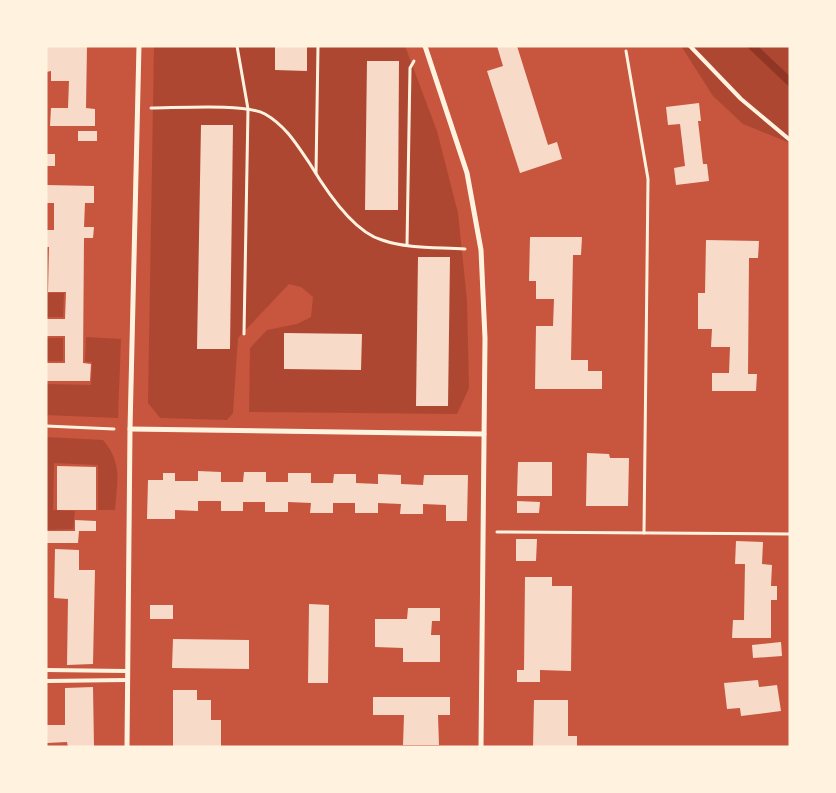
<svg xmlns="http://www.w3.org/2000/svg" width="836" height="793" font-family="'Times New Roman',serif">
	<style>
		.green { fill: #ae4732 }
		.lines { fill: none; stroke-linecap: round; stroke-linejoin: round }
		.stream { stroke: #8f3625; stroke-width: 8 }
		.building { fill: #f7dbc8 }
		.path { stroke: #fff3e0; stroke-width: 3 }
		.service { stroke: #fff3e0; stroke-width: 4 }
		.minor { stroke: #fff3e0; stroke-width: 5 }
	</style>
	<rect width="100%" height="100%" fill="#c8553d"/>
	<g class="green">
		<path d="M154 46H405L437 131 458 213 467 300 469 388 457 414 249 412 250 348 267 330 297 324 311 317 313 297 301 287 289 284 238 338 233 413 227 420 160 418 148 403Z"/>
		<path d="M681 46H790V143L743 124 713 96Z"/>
		<path d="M46 293H64L63 317H46Z"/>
		<path d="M86 337 121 339 118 418 46 415V384L91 385 92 362H85Z"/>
		<rect x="46" y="338" width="17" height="23"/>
		<path d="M46 437 103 440C123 463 117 482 115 510H98V465L54 463 53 510 75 511 73 529 46 530Z"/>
	</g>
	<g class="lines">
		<path class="stream" d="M752 46 790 82"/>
	</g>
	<g class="building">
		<path d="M46 46H87L86 108 95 109V126H50L51 108H68L69 81H51V71L46 72Z"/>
		<path d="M275 46H307V71L275 70Z"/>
		<path d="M497 46H517L548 145 557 142 562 159 520 173 487 71 503 66Z"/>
		<path d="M367 61H399L398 210H365Z"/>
		<path d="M699 103 701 121H698L703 164H707L709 181 676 185 674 168 685 166 680 124 668 125 666 107Z"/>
		<path d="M201 125H233L230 349H197Z"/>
		<rect x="78" y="131" width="19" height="10"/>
		<rect x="46" y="154" width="9" height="12"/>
		<path d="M46 185 94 186V203H85L84 227H94L93 238H84L83 363 91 364 90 381H46V363H65V336H46V319H65L66 292H48L49 247H46V230H54V203H46Z"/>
		<path d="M530 237H582L581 255H573L571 360H588V371H602V389H535L536 326H553L554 299H536V281H529Z"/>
		<path d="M706 240 759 241 758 258H749L748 374H757L756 391H712V373H729L730 347H711L712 329H698V293H705Z"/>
		<path d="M418 257H450L448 406H416Z"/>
		<path d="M284 333 362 334 361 370 284 369Z"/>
		<path d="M587 453 609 454 610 458H629L628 506H586Z"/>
		<path d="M518 462H552V496H517Z"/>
		<path d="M57 466 96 467V510H57Z"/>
		<path d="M198 471 221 472V482H243L244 472H266V482H288V473H311V483H333L334 474H356V483L378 484V474L401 475V484L423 485 424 475H468L467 521H446V505L423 504V514H400L401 504 378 503V513H355V503H333V513H310L311 503 288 502V512H265V502H243V511H221V501H198V511L175 510V519H147L148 480H163V473H175V481H198Z"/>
		<path d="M517 501 540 502 539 513H517Z"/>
		<path d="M75 520 96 521V531H79L78 543H46L47 531H75Z"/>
		<path d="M516 539H537L536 561H516Z"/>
		<path d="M736 541 763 542 762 564 772 565 771 586H777V600H771V638H732L733 620H744L745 564H735Z"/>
		<path d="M55 549 79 550V570H95L93 664 67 665 68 599 54 598Z"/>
		<path d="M525 577H552V586H572L571 671 540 670V682H517V670H524Z"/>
		<path d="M309 604 329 605 328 683H308Z"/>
		<rect x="150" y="605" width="23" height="14"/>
		<path d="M408 608H440V621H432L431 635H440V662H403V648L375 647V619H407Z"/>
		<path d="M173 639 249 640V669L172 668Z"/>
		<path d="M781 642 782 656 753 658 752 645Z"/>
		<path d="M758 680 759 687 777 685 781 711 741 716 740 708 727 709 724 683Z"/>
		<path d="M93 687 94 747H68L67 742 47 743V725H65V688Z"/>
		<path d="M173 690H197V700H211V720H221V747H173Z"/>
		<path d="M373 697H450V715H438L439 745H403L404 715H373Z"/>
		<path d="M534 700H568V736H577V747H533Z"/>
	</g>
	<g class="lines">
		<g class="path">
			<path d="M237 46 248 109 244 334"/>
			<path d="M626 51 648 179 644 533"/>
			<path d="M151 108C177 108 245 103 265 114 286 126 297 145 310 164 325 189 353 232 382 240 408 249 438 247 465 249"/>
			<path d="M316 173 318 46"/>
			<path d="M407 245 410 68 414 61"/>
			<path d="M46 426 114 429"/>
			<path d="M497 532 790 534"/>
		</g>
		<g class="service">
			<path d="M690 46 741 99 790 140"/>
			<path d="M46 670 127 671"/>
			<path d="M46 681 127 680"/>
		</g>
		<g class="minor">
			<path d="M425 46 467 173 481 250 485 338 481 747"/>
			<path d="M130 429 484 434"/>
			<path d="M127 747 130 429 139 46"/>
		</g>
	</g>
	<rect width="836" height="793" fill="none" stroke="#fff3e0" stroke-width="95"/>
</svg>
